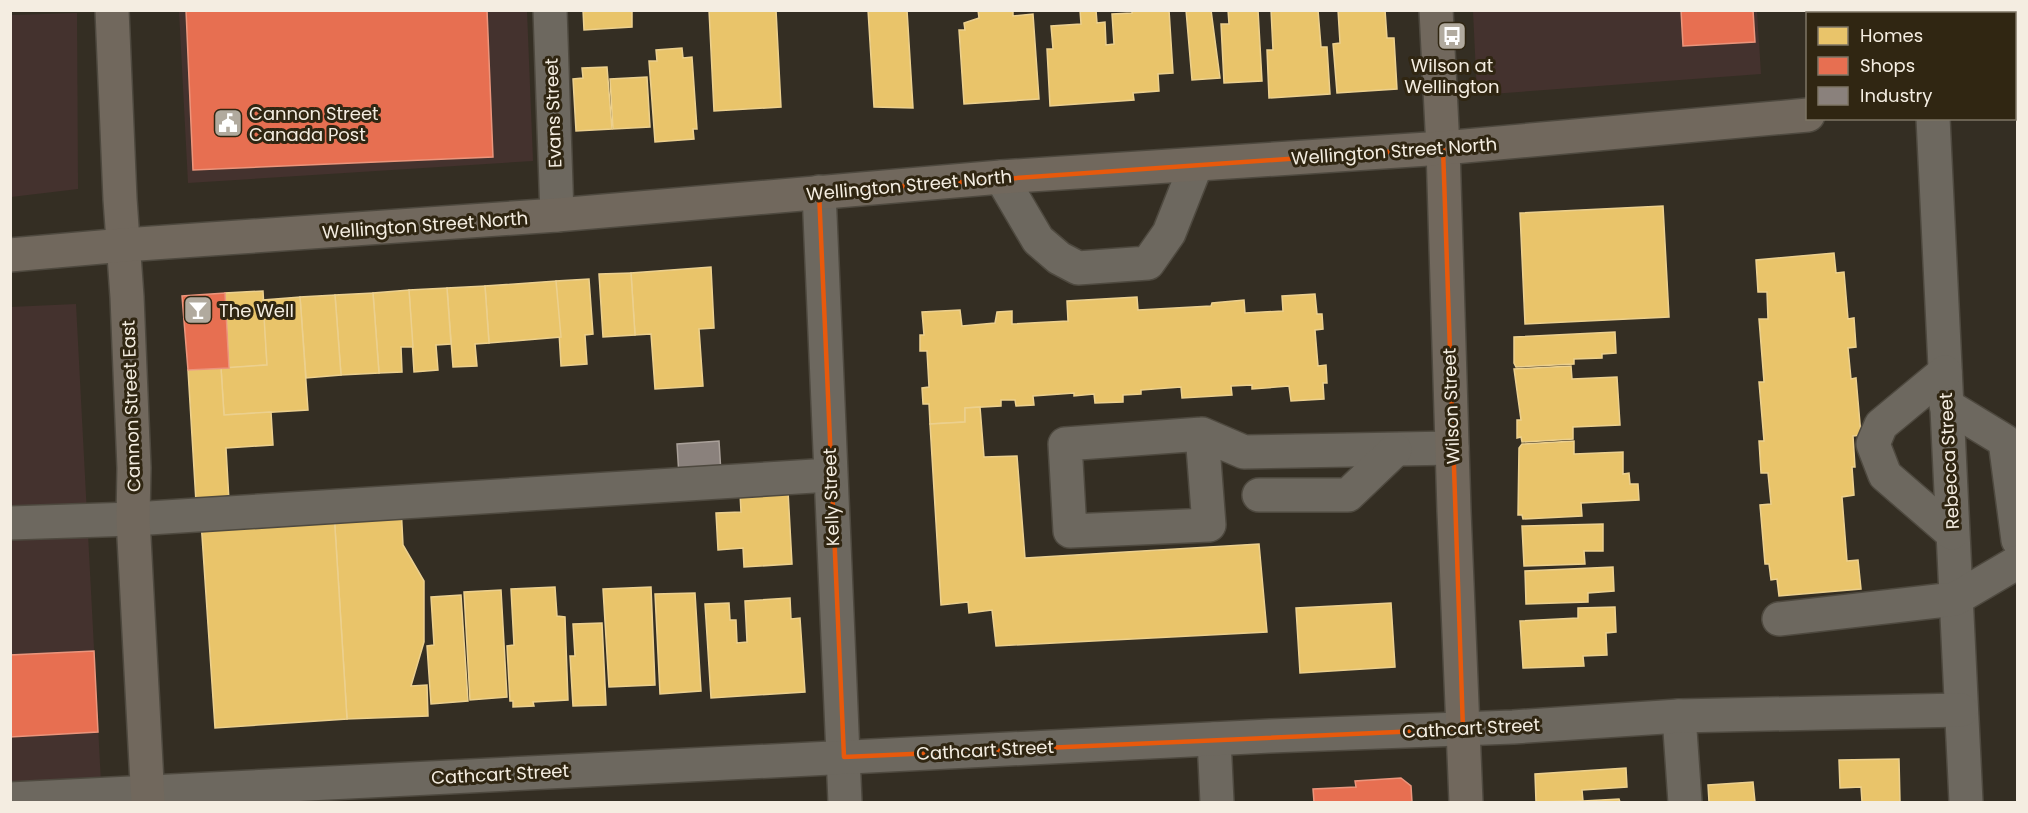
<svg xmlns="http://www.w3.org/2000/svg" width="2028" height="813" font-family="Poppins,sans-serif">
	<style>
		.commercial { fill: #44322e }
		.homes { fill: #e9c46a; stroke: #ecd08e; stroke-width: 1.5 }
		.shops { fill: #e76f51; stroke: #eb957c; stroke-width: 1.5 }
		.industry { fill: #8a817c; stroke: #aaa19a; stroke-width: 1.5 }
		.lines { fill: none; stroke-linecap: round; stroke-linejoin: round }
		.minor-casing { stroke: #4e493f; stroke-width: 36 }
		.major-casing { stroke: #4e493f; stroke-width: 36 }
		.minor { stroke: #6d685f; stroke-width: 33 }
		.major { stroke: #71685d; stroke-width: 33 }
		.marked { fill: none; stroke: #e8590c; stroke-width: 4.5; stroke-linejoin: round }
		.labels { text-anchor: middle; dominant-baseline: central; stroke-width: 6; stroke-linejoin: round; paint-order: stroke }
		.poi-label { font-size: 18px; fill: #f4ede1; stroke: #302612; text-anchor: start }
		.street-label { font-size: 18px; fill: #f4ede1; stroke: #302612 }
	</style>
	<rect width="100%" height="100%" fill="#342e23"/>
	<g class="commercial">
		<path d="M179 11H527L533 161 188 183Z"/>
		<path d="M1473 11H1757L1761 74 1477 95Z"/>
		<path d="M77 13 78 189 11 197V15Z"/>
		<path d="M76 304 102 802H11L10 307Z"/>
	</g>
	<g class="homes">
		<path d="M583 10H632V27L584 30Z"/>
		<path d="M709 10H776L781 107 714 111Z"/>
		<path d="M868 10H907L913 108 874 107Z"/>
		<path d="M978 10H1013V16L1033 14 1039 99 964 104 959 30H965L964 23 979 18Z"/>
		<path d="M1080 10H1096L1097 23 1105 22 1106 45 1114 44 1112 14 1132 13V10H1169L1173 73 1158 74 1159 91 1133 93 1134 100 1050 106 1047 49H1053L1051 26 1081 24Z"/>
		<path d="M1186 10H1211L1220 78 1192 80Z"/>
		<path d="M1228 10H1258L1262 81 1224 83 1221 24H1229Z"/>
		<path d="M1271 10H1318L1321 47H1327L1330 94 1269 98 1267 50H1273Z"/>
		<path d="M1338 10H1385L1387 38H1394L1397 89 1337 93 1333 44 1340 43Z"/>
		<rect x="1819" y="10" width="30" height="4"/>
		<rect x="1849" y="10" width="89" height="4"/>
		<rect x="1939" y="10" width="61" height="4"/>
		<path d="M682 48 683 58 692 57 697 129H693L694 139 655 142 649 61H657L656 50Z"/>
		<path d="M607 67 612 129 576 131 573 79 583 78 582 68Z"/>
		<path d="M647 77 650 127 613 129 610 79Z"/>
		<path d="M1663 206 1669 317 1525 324 1520 213Z"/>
		<path d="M1834 253 1836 273 1844 272 1848 319 1854 318 1856 347 1848 348 1851 379 1856 378 1861 435 1853 436 1855 467H1852L1854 495 1842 497 1847 561 1858 560 1861 589 1779 596 1777 579 1771 580 1769 564H1765L1760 505 1771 504 1768 473H1761L1759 441H1764L1759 382H1764L1759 319H1768L1767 292H1758L1756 260Z"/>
		<path d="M711 267 714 328 699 329 703 386 655 389 651 334 635 335 631 273Z"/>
		<path d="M631 273 635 335 603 337 599 274Z"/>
		<path d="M589 279 593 334 585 335 587 364 561 366 556 281Z"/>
		<path d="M556 281 561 337 489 343 485 286Z"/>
		<path d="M485 286 489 343 475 344 477 366 453 367 447 288Z"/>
		<path d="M447 288 451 344 436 345 438 370 414 372 409 290Z"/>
		<path d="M409 290 413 347H401L402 372 379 373 373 293Z"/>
		<path d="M263 291 267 365 229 368 225 293Z"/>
		<path d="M373 293 379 373 341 375 335 295Z"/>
		<path d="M1315 294 1317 314H1322L1323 329 1315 330 1318 366 1326 365 1327 383H1323L1324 399 1291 401 1289 386 1252 389V385L1231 386 1232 395 1182 398 1181 387 1141 390V394L1123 395V402L1095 403 1094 394 1074 396V393L1033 396 1034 405 1016 406 1015 400H1001V406L965 408V422L930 424 929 404H923L922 388 929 387 927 351H920V335H924L922 312 960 310 962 326 995 323 997 312 1012 311V324L1068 321 1067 301 1137 297 1138 310 1211 306 1212 303 1244 300 1245 313 1283 311 1282 296Z"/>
		<path d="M335 295 341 375 306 378 300 297Z"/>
		<path d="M300 297 308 410 224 415 221 368 267 365 263 300Z"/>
		<path d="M1615 332 1616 353 1602 354V358L1574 359V364L1516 367 1514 363V337Z"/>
		<path d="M1571 366 1572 379 1617 377 1620 425 1573 427V439L1522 442 1521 437 1517 438V420H1521L1514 369Z"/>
		<path d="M221 368 224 415 271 412 273 445 226 448 229 501 196 502 188 370Z"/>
		<path d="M980 407 984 457 1017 456 1025 558 1259 544 1267 632 996 646 992 610 969 613 968 602 941 605 930 424 965 422V408Z"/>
		<path d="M1574 441V454L1623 452V474L1629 473 1630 484H1638L1639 500 1581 503 1582 516 1523 519 1522 515H1518L1519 448 1522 444Z"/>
		<path d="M788 491 792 564 744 567 743 548 718 550 716 513 741 512 740 493Z"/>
		<path d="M401 506 403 545 424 581V642L411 686 427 685 428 716 347 719 334 512Z"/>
		<path d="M334 512 347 719 215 728 201 521Z"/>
		<path d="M1603 524V551H1584L1585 564 1524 566 1522 526Z"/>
		<path d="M1613 567 1614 591 1588 593V602L1526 604 1525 571Z"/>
		<path d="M555 587 557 616 565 617 568 700 533 702 534 706 513 707V701H510L507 646 514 645 511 589Z"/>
		<path d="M651 587 655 685 609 687 603 589Z"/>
		<path d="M501 590 507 697 470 700 464 592Z"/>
		<path d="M695 593 701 691 660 694 655 594Z"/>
		<path d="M461 595 468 701 431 704 427 646 434 645 431 597Z"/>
		<path d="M790 598 791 619 800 618 805 692 711 698 705 604 729 603 730 620H736L737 643 747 642 745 601Z"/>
		<path d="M1391 603 1395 667 1300 673 1296 608Z"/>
		<path d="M1615 607 1616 632 1606 633 1607 655 1583 656 1584 666 1523 668 1520 621 1578 618V608Z"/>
		<path d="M602 623 606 705 573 706 570 656H575L573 624Z"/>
		<path d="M1899 759 1900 802H1862L1861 787 1840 788 1839 760Z"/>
		<path d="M1626 768 1627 787 1582 790 1583 801 1536 802 1535 774Z"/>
		<path d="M1753 782 1755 802H1709L1708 785Z"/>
		<path d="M1619 799 1620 802H1571L1583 801Z"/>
	</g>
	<g class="shops">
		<path d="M186 10H487L493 157 193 170Z"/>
		<path d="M1681 10H1753L1755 42 1683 46Z"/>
		<path d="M225 293 229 368 188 370 182 296Z"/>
		<path d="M94 651 98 732 10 737V655Z"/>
		<path d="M1401 778 1411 786 1412 802H1314L1313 789 1356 787 1355 781Z"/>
	</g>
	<path class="industry" d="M719 441 721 473 679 476 677 444Z"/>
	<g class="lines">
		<g class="minor-casing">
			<g id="minor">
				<path d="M550 10 557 215"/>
				<path d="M1933 118 1966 802"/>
				<path d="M1001 177 1038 240 1059 258 1078 268 1148 263 1169 233 1196 165"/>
				<path d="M819 192 845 802"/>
				<path d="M1945 372 1881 425 1873 444 1885 475 1952 533"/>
				<path d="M1946 405 2005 441 2018 540"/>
				<path d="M1202 434 1209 525 1070 531 1065 444 1202 434 1244 452 1452 448"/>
				<path d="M1259 495H1348L1395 450"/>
				<path d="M10 523 133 519 830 475"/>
				<path d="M1779 619 1955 599 2018 562"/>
				<path d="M1679 716 1685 802"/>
				<path d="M1214 739 1217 802"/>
				<path d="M10 799 1270 736 1513 727 1679 716 1961 710"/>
			</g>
		</g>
		<g class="major-casing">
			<g id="major">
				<path d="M112 10 120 199 127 297 134 468 133 519 148 802"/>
				<path d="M1436 10 1443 148 1454 511 1466 802"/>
				<path d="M2014 98H2018"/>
				<path d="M10 255 124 245 557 215 1001 177 1443 148 1808 115"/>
			</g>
		</g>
		<use href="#minor" class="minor"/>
		<use href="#major" class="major"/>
	</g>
	<path class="marked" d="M1443 148 1463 729 844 757 819 192Z"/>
	<defs>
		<g id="bus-square" transform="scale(1.5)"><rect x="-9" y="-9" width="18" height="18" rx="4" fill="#b1aa9e" stroke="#302612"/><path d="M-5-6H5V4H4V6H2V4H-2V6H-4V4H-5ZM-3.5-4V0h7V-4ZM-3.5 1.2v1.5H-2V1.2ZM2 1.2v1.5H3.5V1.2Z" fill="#fff"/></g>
		<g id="civic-square" transform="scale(1.5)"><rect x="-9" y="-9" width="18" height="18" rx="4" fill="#b1aa9e" stroke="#302612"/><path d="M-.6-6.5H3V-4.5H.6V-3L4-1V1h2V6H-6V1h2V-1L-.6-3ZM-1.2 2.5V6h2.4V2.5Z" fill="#fff"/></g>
		<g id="bar-square" transform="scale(1.5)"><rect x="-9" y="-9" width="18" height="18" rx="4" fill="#b1aa9e" stroke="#302612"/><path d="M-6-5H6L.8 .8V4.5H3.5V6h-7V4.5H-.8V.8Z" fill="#fff"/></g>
	</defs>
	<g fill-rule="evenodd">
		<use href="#bus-square" x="1452" y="36"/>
		<use href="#civic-square" x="228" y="123"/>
		<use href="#bar-square" x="198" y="310"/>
	</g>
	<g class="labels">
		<g class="poi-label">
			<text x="1452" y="65" text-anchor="middle">Wilson at<tspan x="1452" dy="21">Wellington</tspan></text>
			<text x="249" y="113">Cannon Street<tspan x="249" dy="21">Canada Post</tspan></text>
			<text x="219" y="310">The Well</text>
		</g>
		<g class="street-label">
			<text transform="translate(553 113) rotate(-92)">Evans Street</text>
			<text transform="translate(1394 151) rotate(-4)">Wellington Street North</text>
			<text transform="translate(909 185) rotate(-5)">Wellington Street North</text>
			<text transform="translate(425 225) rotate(-4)">Wellington Street North</text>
			<text transform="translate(131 406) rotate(-92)">Cannon Street East</text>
			<text transform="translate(1451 406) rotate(-92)">Wilson Street</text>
			<text transform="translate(1949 461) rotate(-93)">Rebecca Street</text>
			<text transform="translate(831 497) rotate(-92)">Kelly Street</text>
			<text transform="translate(1471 728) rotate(-3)">Cathcart Street</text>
			<text transform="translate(985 750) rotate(-3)">Cathcart Street</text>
			<text transform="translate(500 774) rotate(-3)">Cathcart Street</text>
		</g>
	</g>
	<rect width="2028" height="813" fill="none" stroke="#f4ede1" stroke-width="24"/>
	<rect x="1806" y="12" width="210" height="108" fill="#302612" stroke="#7e7665" stroke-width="1.5"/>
	<rect x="1818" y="27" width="30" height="18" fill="#e9c46a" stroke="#7e7665" stroke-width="1.5"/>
	<text x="1860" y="42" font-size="18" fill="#f4ede1">Homes</text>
	<rect x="1818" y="57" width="30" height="18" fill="#e76f51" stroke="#7e7665" stroke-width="1.5"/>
	<text x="1860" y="72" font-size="18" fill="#f4ede1">Shops</text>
	<rect x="1818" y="87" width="30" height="18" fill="#8a817c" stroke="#7e7665" stroke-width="1.5"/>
	<text x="1860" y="102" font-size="18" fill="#f4ede1">Industry</text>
</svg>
